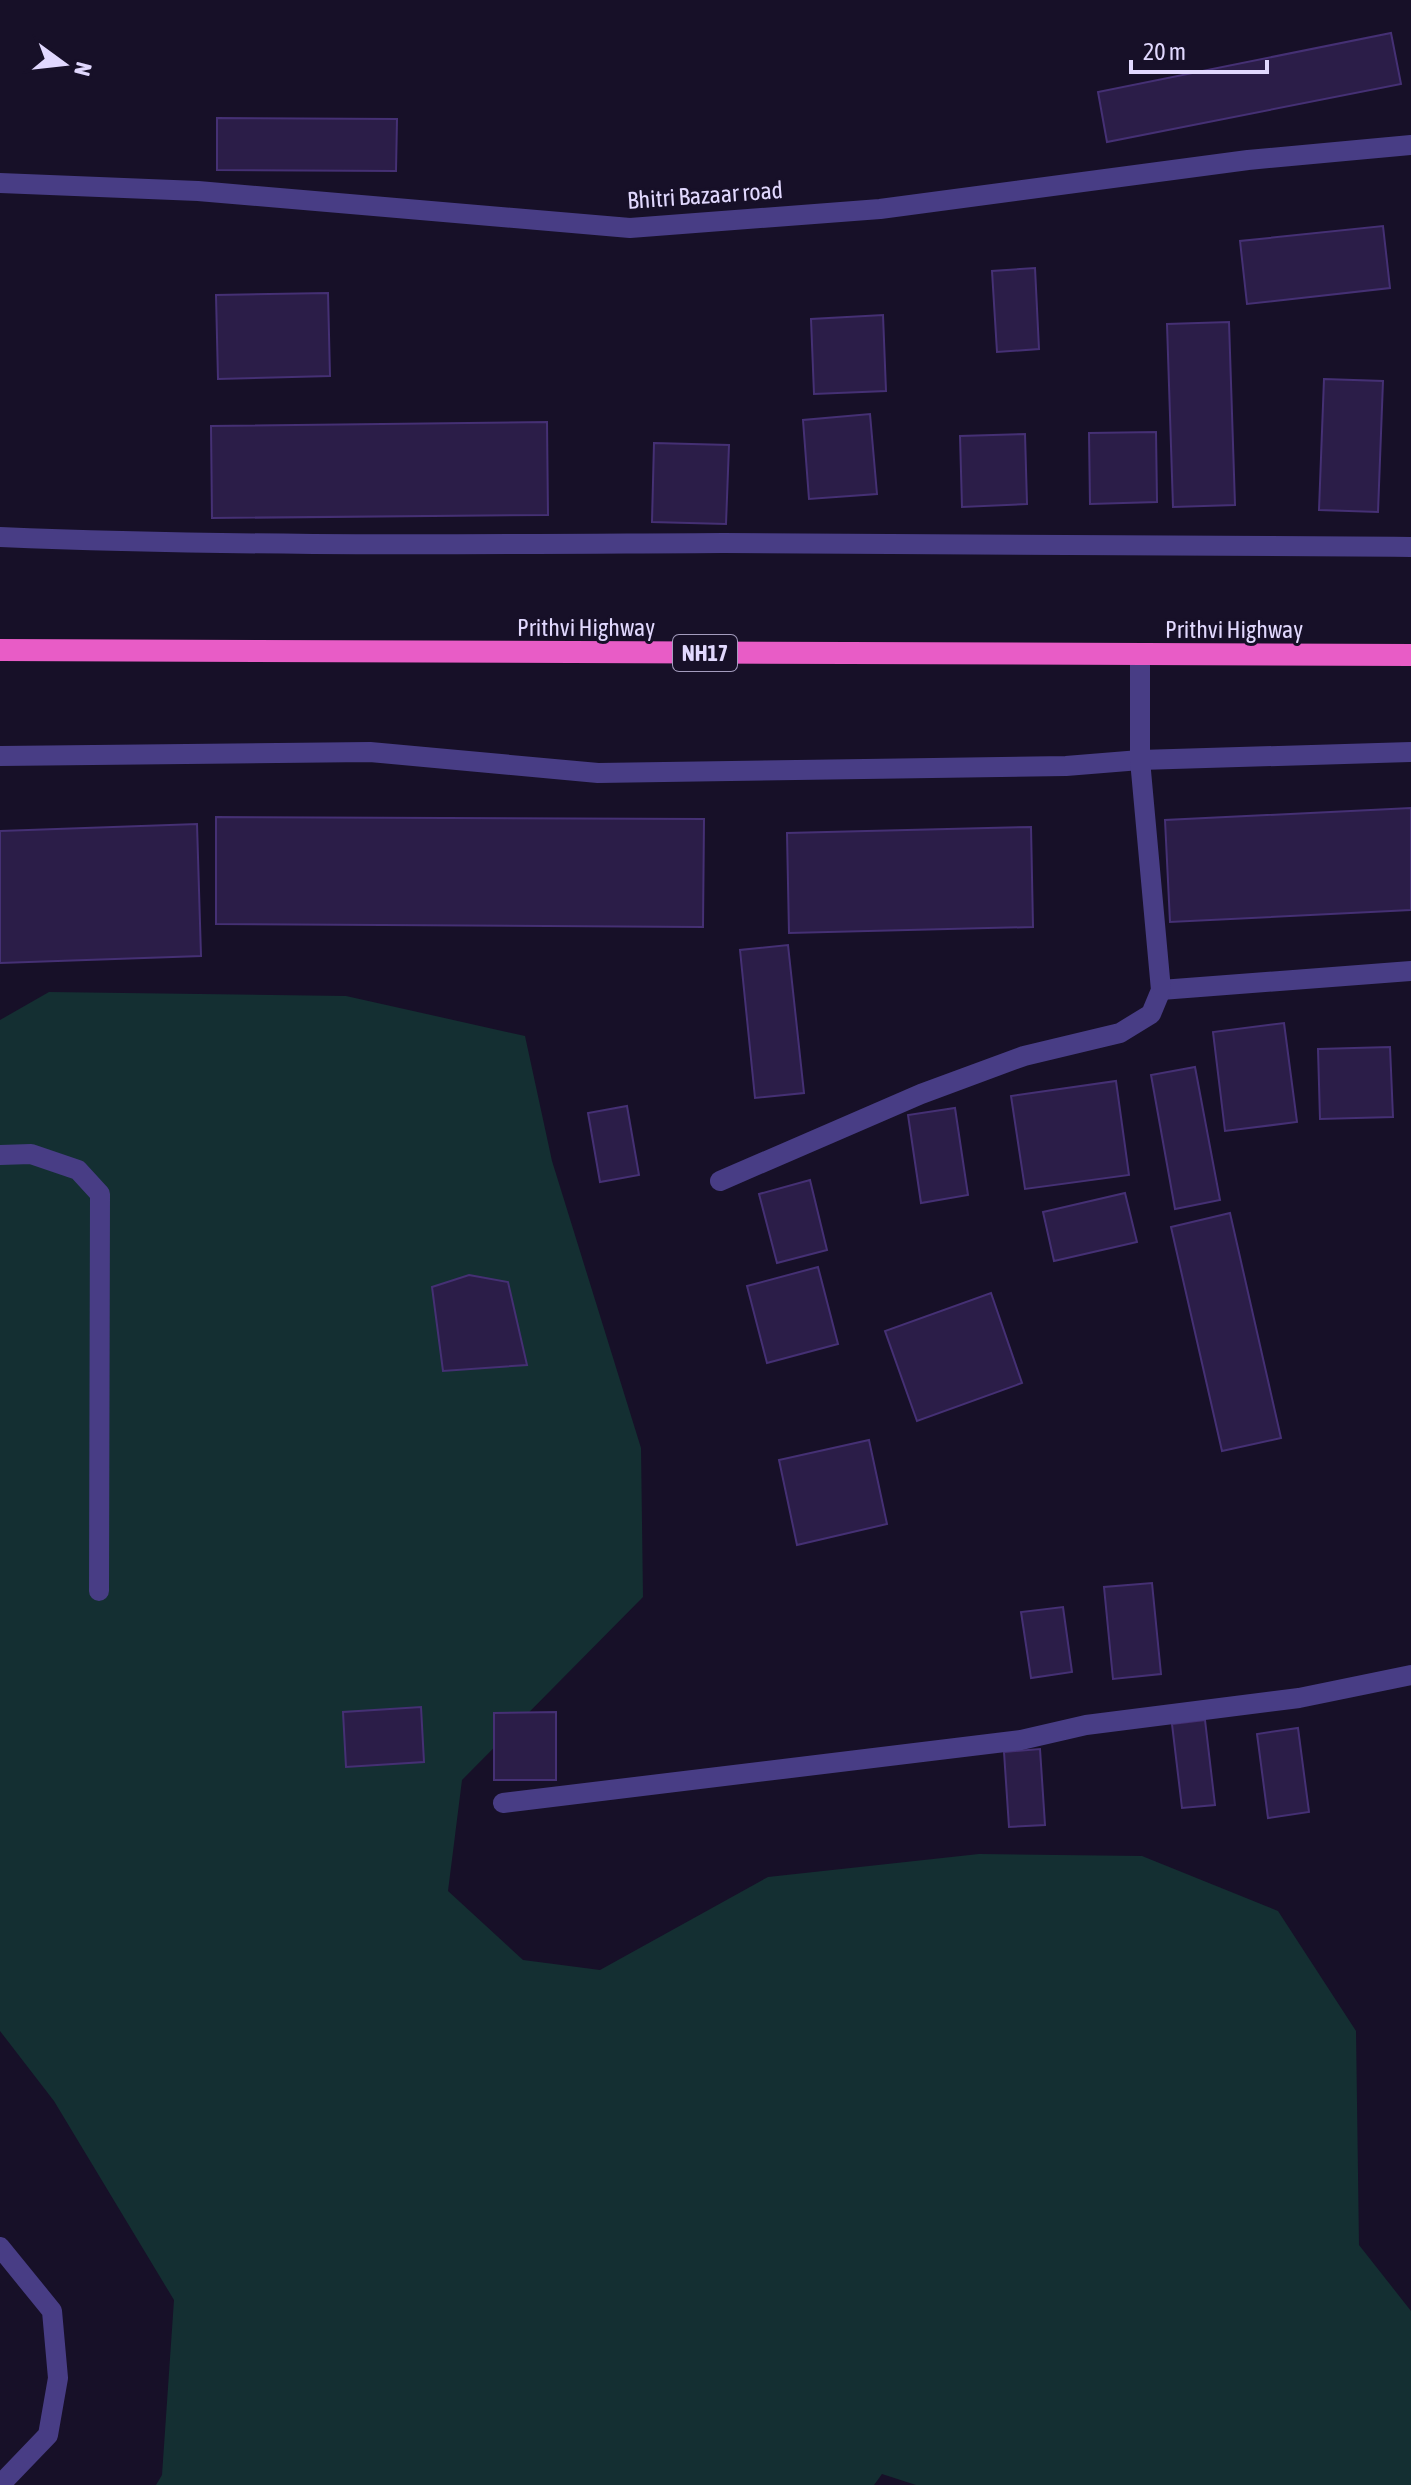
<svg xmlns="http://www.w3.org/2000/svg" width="1411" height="2485" font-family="'Asap Condensed',sans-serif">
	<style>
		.green { fill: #142f32 }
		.building { fill: #2b1d48; stroke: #453074; stroke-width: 2 }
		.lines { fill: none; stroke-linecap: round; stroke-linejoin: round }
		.service { stroke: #483d85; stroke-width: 20 }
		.minor { stroke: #483d85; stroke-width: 20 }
		.trunk { stroke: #e85cc6; stroke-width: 22 }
		.labels { text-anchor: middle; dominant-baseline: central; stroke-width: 6; stroke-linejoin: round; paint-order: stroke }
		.shield { fill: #171028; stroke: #a49cbe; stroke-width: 2 }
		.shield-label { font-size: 22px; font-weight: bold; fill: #e1d8fe }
		.street-label { font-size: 24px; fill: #e1d8fe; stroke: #171028 }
	</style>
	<rect width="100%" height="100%" fill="#171028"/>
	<path class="green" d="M49 992 346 996 525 1036 552 1161 641 1448 643 1597 462 1780 448 1891 523 1960 600 1970 768 1877 979 1854 1142 1856 1278 1911 1356 2031 1359 2245 1411 2311V2485H916L882 2474 874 2485H156L162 2475 174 2300 54 2101 0 2031V1020Z"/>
	<g class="building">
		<path d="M1391 33 1401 84 1107 142 1098 92Z"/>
		<path d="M217 118 397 119 396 171 217 170Z"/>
		<path d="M1383 226 1390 288 1247 304 1240 241Z"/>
		<path d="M1035 268 1039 349 997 352 992 271Z"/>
		<path d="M328 293 330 376 218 379 216 295Z"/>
		<path d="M883 315 886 391 814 394 811 319Z"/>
		<path d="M1229 322 1235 505 1173 507 1167 324Z"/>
		<path d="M1324 379 1383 381 1378 512 1319 510Z"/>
		<path d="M870 414 877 494 809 499 803 420Z"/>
		<path d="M547 422 548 515 212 518 211 426Z"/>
		<path d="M1156 432 1157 502 1090 504 1089 433Z"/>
		<path d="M1025 434 1027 504 962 507 960 436Z"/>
		<path d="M654 443 729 445 726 524 652 522Z"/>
		<path d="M1411 808V910L1170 922 1165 820Z"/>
		<path d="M216 817 704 819 703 927 216 924Z"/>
		<path d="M197 824 201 956 0 963V831Z"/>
		<path d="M1031 827 1033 927 789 933 787 833Z"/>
		<path d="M788 945 804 1093 755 1098 740 950Z"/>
		<path d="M1284 1023 1297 1122 1225 1131 1213 1032Z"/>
		<path d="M1390 1047 1393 1117 1320 1119 1318 1049Z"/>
		<path d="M1195 1067 1220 1200 1175 1209 1151 1075Z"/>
		<path d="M1116 1081 1129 1175 1025 1189 1011 1096Z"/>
		<path d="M627 1106 639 1175 600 1182 588 1113Z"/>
		<path d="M955 1108 968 1195 921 1203 908 1115Z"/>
		<path d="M810 1180 827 1250 777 1263 759 1194Z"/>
		<path d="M1125 1193 1137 1242 1054 1261 1043 1212Z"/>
		<path d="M1230 1213 1281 1438 1222 1451 1171 1227Z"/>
		<path d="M818 1267 838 1344 767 1363 747 1286Z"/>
		<path d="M469 1275 508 1282 527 1365 443 1371 432 1287Z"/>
		<path d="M991 1293 1022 1383 917 1421 885 1331Z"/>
		<path d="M869 1440 887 1524 797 1545 779 1460Z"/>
		<path d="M1152 1583 1161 1674 1113 1679 1104 1587Z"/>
		<path d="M1063 1607 1072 1672 1031 1678 1021 1612Z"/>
		<path d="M421 1707 424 1762 346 1767 343 1712Z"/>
		<path d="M556 1712V1780H494V1713Z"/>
		<path d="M1205 1720 1215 1805 1182 1808 1172 1724Z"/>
		<path d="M1298 1728 1309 1812 1268 1818 1257 1734Z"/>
		<path d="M1040 1749 1045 1825 1009 1827 1004 1752Z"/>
	</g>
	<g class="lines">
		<path class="service" d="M0 1155 31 1154 78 1170 100 1194 99 1591"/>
		<g class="minor">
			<path d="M0 183 198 191 630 228 880 209 1248 160 1411 145"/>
			<path d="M0 537C241 547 482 544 723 543 953 543 1182 544 1411 547"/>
			<path d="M0 756 370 752 598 773 1066 766 1140 760 1411 752"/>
			<path d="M1161 990 1411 971"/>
			<path d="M720 1181 921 1094 1024 1056 1120 1033 1151 1014 1161 990 1140 760V654"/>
			<path d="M503 1803 1021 1740 1086 1725 1299 1698 1411 1675"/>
			<path d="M0 2247 52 2311 58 2378 48 2435 0 2485"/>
		</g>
		<path class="trunk" d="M0 650 1411 655"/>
	</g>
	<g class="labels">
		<rect class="shield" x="673" y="635" width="64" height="36" rx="6"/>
		<g class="shield-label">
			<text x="705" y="653">NH17</text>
		</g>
		<g class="street-label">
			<text transform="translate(705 195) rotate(-4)">Bhitri Bazaar road</text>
			<text x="586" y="627">Prithvi Highway</text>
			<text x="1234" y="629">Prithvi Highway</text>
		</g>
	</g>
	<g transform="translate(64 64) rotate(105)" stroke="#171028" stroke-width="6" paint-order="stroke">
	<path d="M0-6L14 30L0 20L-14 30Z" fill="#e1d8fe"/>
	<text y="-12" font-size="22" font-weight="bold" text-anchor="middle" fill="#e1d8fe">N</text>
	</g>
	<path d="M1131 60v12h136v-12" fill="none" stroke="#e1d8fe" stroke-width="4"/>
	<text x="1143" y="60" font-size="24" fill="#e1d8fe" stroke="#171028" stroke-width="6" paint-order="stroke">20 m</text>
</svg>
